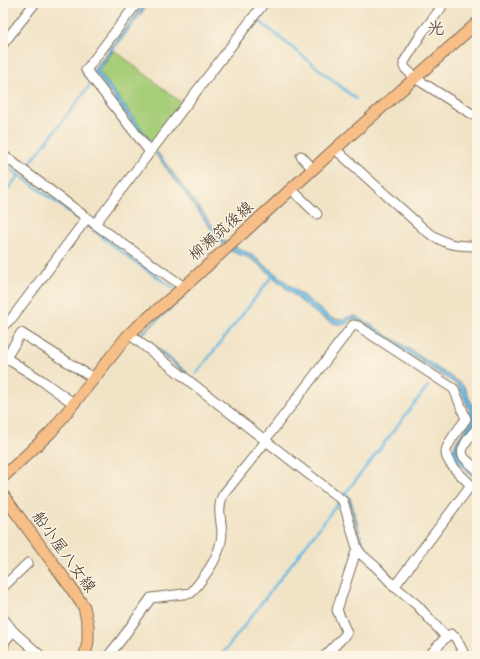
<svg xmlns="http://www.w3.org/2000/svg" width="480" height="659" font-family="Caveat,'Klee One',sans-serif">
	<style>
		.green { fill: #a7ce79; stroke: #717c4c }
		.water { fill: #67b8e2; stroke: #517180 }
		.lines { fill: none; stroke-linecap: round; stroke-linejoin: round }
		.stream { stroke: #67b8e2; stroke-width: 2.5 }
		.minor-casing { stroke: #7b6b59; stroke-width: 11 }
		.major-casing { stroke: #7b6b59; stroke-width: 13 }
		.minor { stroke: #fff; stroke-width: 9 }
		.major { stroke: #f7be87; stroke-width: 11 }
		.labels { text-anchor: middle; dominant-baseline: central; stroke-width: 3; stroke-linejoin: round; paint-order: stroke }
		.street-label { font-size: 16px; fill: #3b2a1e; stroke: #fcf5e5 }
		.quarter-label { font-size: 18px; font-weight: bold; fill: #6f575d; stroke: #fcf5e5 }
	</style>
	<rect width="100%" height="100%" fill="#fcf5e5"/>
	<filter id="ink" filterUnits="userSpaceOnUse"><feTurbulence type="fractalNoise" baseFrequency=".025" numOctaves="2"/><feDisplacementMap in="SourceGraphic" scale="8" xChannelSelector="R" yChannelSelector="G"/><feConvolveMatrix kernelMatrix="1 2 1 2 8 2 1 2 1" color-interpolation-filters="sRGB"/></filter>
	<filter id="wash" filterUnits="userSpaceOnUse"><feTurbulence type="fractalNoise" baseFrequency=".012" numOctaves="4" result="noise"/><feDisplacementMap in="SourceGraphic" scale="16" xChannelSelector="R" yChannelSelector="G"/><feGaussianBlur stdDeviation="0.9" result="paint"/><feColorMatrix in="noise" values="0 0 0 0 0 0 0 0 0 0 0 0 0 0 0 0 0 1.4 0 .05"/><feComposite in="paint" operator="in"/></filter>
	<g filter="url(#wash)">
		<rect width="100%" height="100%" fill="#f1e3c6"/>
		<path class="green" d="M114 50 183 104 152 144 98 73Z"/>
		<g class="water">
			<path d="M145 3H149L98 70 152 143 149 145 93 71Z"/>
			<path d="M157 152 225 242 251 254 331 318C345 322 346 316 356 316L397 341 460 383 464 386 476 414C478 430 463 439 457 452L477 474V481L454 458C448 446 467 430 471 418L470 411 459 388 457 385 357 320 352 319C349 321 346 325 342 325 319 325 272 272 251 259 245 255 237 255 231 251 228 250 226 247 223 245L155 153Z"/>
			<path d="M182 294 185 296 141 336C158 347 172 360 188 373L187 374 164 357 157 349 139 337 140 334 182 296Z"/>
			<path d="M344 493 350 497 365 551 380 562 394 578 393 579 389 576 379 563 363 553 348 498 343 494Z"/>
		</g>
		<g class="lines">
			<g class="stream">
				<path d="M271 3 258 20 356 99"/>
				<path d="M3 163 80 220"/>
				<path d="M28 166 90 85"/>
				<path d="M3 196 19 175"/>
				<path d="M88 226 135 262 175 289"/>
				<path d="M196 374 273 275"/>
				<path d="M345 494 428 386"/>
				<path d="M221 656 339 502"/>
			</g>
		</g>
	</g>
	<g filter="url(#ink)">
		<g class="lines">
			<g class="minor-casing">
				<g id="minor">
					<path d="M137 3 86 70 150 152"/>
					<path d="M436 3 441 8 422 33 404 62V67L415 78 477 117"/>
					<path d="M3 44 35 3"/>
					<path d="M335 149 426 231C447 245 452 246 477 246"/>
					<path d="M3 155 95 224 184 287"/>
					<path d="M301 156 313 169"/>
					<path d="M291 189 317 214"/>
					<path d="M95 224 264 3"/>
					<path d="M3 326 12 318 87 218"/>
					<path d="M129 334 343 501 357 548 362 555 376 567 394 586 417 605 446 637"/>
					<path d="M73 403 41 380 6 358 21 333 93 378"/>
					<path d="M477 428C473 433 459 448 463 456 466 461 473 465 477 470"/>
					<path d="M265 440 353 325 358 326 454 389 466 419C461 426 445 445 446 453 446 463 464 478 471 485L394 587"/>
					<path d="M3 587 28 563"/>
					<path d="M3 618 13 631 41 656"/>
					<path d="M3 649 5 641 13 631"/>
					<path d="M108 656 121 640 151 598 191 593C205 576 222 555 222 532 221 519 217 508 223 495L266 441"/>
					<path d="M325 656 347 633 337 610 357 548"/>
					<path d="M429 656 446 637 451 634 456 638 465 656"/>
				</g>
			</g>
			<g class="major-casing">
				<g id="major">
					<path d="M3 477 51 432 129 334 184 287 335 149 477 23"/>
					<path d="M3 495 69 585 84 607 88 626V641L85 656"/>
				</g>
			</g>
			<use href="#minor" class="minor"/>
			<use href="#major" class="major"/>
		</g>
	</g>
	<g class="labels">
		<g class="street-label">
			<text transform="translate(221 231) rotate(-42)">柳瀬筑後線</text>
			<text transform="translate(64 552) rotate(54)">船小屋八女線</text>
		</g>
		<g class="quarter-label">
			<text x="436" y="28">光</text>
		</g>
	</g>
	<rect width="480" height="659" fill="none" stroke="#fcf5e5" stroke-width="16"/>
</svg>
